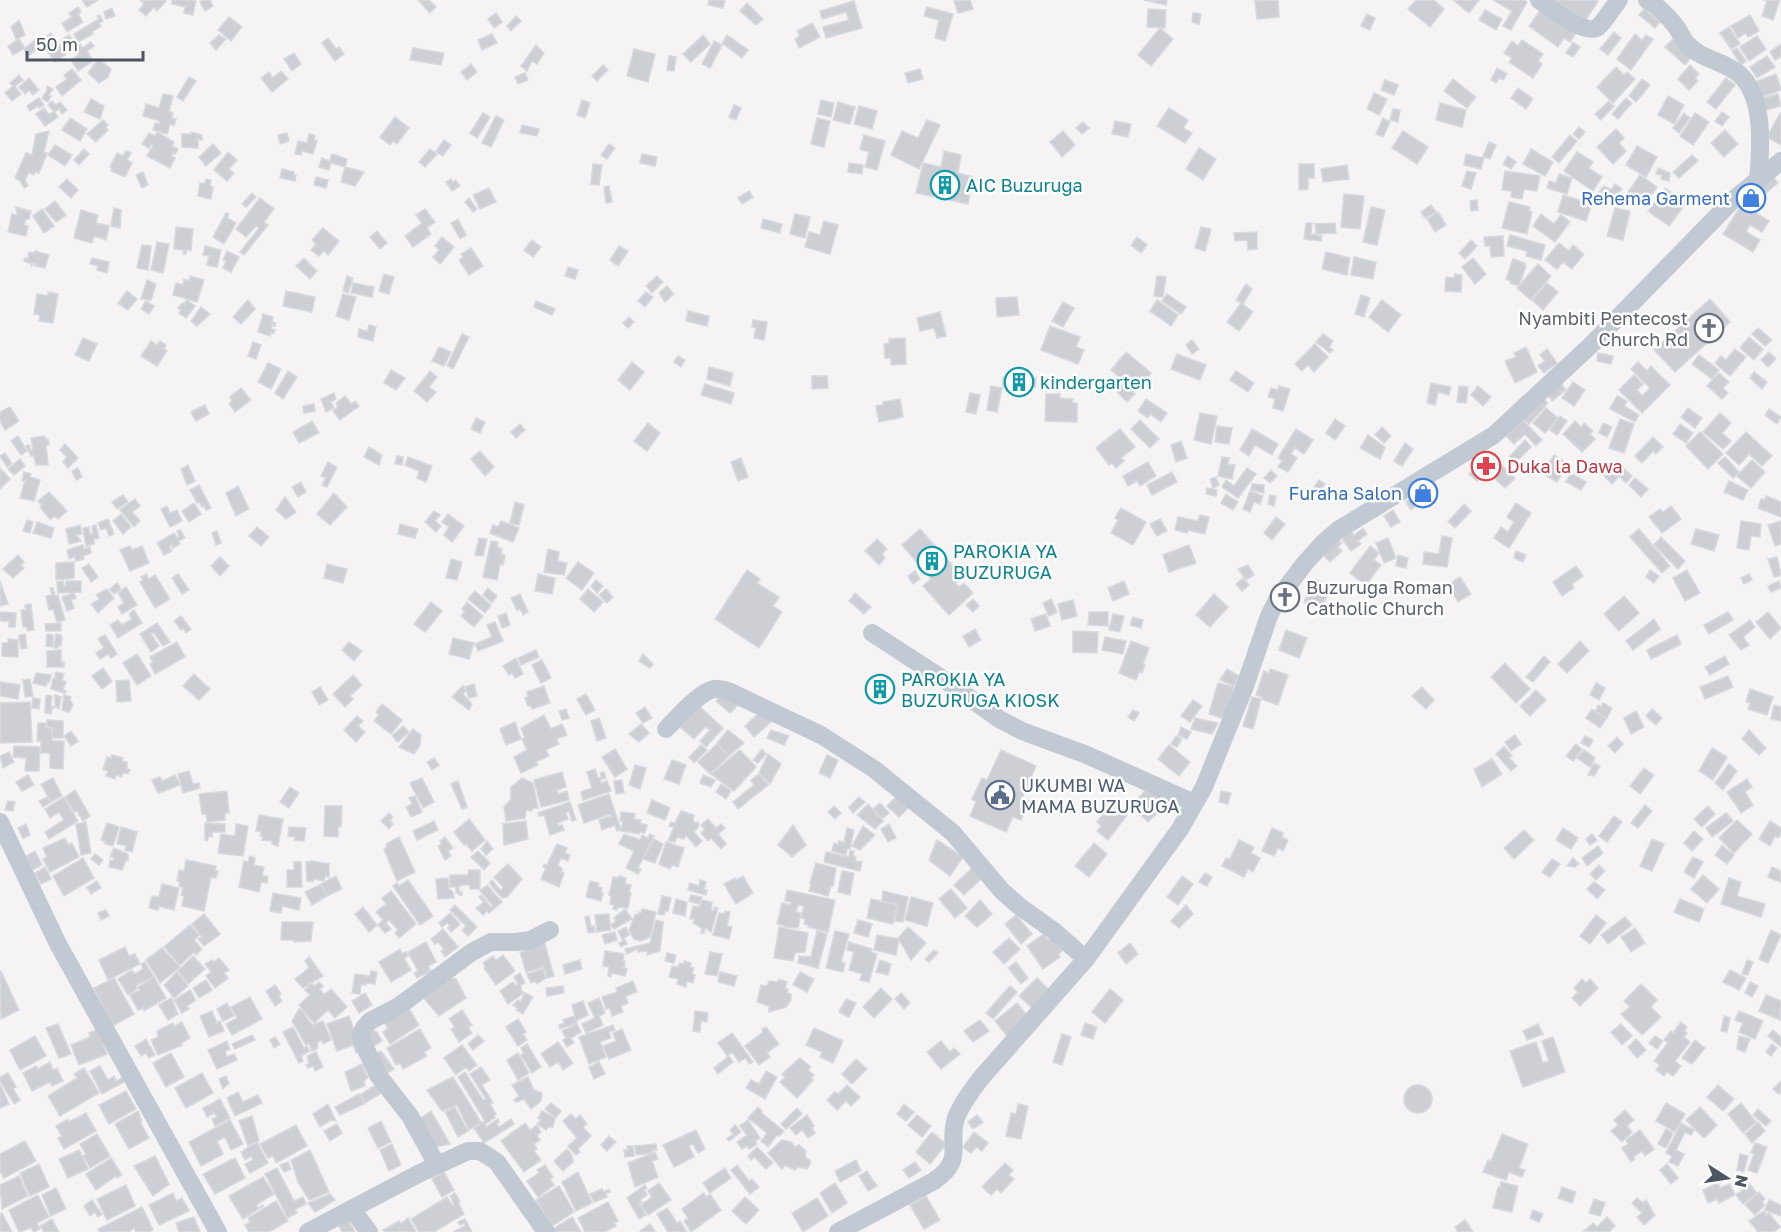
<svg xmlns="http://www.w3.org/2000/svg" width="1781" height="1232" font-family="'Golos Text',sans-serif">
	<style>
		.building { fill: #cdcfd5; stroke: #d7d9de; stroke-width: 1.5 }
		.lines { fill: none; stroke-linecap: round; stroke-linejoin: round }
		.street { stroke: #c1cad2; stroke-width: 18 }
		.labels { text-anchor: middle; dominant-baseline: central; stroke-width: 5; stroke-linejoin: round; paint-order: stroke }
		.culture-label { font-size: 18px; fill: #0d838f; stroke: #fff; text-anchor: start }
		.shop-label { font-size: 18px; fill: #366cbe; stroke: #fff; text-anchor: end }
		.worship-label { font-size: 18px; fill: #5b616d; stroke: #fff; text-anchor: end }
		.health-label { font-size: 18px; fill: #be3a42; stroke: #fff; text-anchor: start }
		.service-label { font-size: 18px; fill: #4e5e75; stroke: #fff; text-anchor: start }
	</style>
	<rect width="100%" height="100%" fill="#f5f3f3"/>
	<g class="building">
		<path d="M82 0H98L87 7Z"/>
		<path d="M140 0H165L166 1 157 11 154 7 146 16 139 10 144 4Z"/>
		<path d="M172 0H196L193 15 184 13 185 7 172 4Z"/>
		<path d="M203 0H210L213 6 205 11 200 2Z"/>
		<path d="M418 0H429L436 7 430 13Z"/>
		<path d="M709 0H725L723 8 708 5Z"/>
		<path d="M970 0 973 9 958 13 954 1Z"/>
		<path d="M1144 0H1167L1166 5Z"/>
		<path d="M1278 0 1279 17 1257 19 1255 1Z"/>
		<path d="M1416 0H1434L1444 9 1430 27 1408 9Z"/>
		<path d="M1453 0H1479L1469 13Z"/>
		<path d="M1493 0H1524L1527 2 1511 30 1503 26 1512 11Z"/>
		<path d="M1555 0H1596L1598 1 1585 21Z"/>
		<path d="M1763 0H1780L1773 20 1762 16 1767 1Z"/>
		<path d="M854 1 862 28 826 38 823 27 849 20 846 12 822 19 820 11Z"/>
		<path d="M747 3 763 19 756 25 740 11Z"/>
		<path d="M78 7 81 12 78 14 83 22 67 32 62 23 72 17 69 13Z"/>
		<path d="M927 7 953 14 945 41 935 38 939 20 924 16Z"/>
		<path d="M112 8 115 16 106 19 104 12Z"/>
		<path d="M1148 9 1166 10 1165 28 1147 27Z"/>
		<path d="M1541 9 1576 33 1570 42 1564 38 1558 47 1529 26Z"/>
		<path d="M1644 9 1660 22 1655 28 1639 15Z"/>
		<path d="M1485 10 1502 19 1496 30 1479 20Z"/>
		<path d="M496 13 502 22 494 28 488 19Z"/>
		<path d="M1193 13 1201 14 1199 24 1192 22Z"/>
		<path d="M1367 14 1375 18 1370 30 1361 26Z"/>
		<path d="M100 15 103 21 99 23 101 26 92 32 93 34 78 42 74 34 99 19 97 16Z"/>
		<path d="M1750 15 1759 31 1748 37 1746 33 1738 38 1731 26Z"/>
		<path d="M516 16 521 21 511 31 507 26Z"/>
		<path d="M229 17 242 27 231 41 218 30Z"/>
		<path d="M19 20 25 35 16 39 11 27Z"/>
		<path d="M812 23 820 37 799 48 795 39 800 36 797 31Z"/>
		<path d="M1729 27 1740 44 1731 49 1720 33Z"/>
		<path d="M1160 28 1173 39 1151 66 1138 55Z"/>
		<path d="M1614 32 1621 38 1608 55 1600 49Z"/>
		<path d="M51 33 66 54 55 62 40 41Z"/>
		<path d="M492 34 497 43 482 50 478 40Z"/>
		<path d="M1635 34 1642 40 1646 35 1653 39 1631 70 1617 59Z"/>
		<path d="M69 35 74 42 66 47 61 40Z"/>
		<path d="M219 35 226 39 216 50 210 43Z"/>
		<path d="M703 35 710 44 691 62 683 54Z"/>
		<path d="M727 35 748 50 742 58 722 43Z"/>
		<path d="M1757 36 1766 49 1749 61 1740 47Z"/>
		<path d="M328 38 336 49 339 47 344 54 335 61 322 43Z"/>
		<path d="M1674 38 1693 55 1685 65 1665 47Z"/>
		<path d="M19 39 25 48 13 55 8 46Z"/>
		<path d="M35 40 39 47 28 56 24 49Z"/>
		<path d="M1522 40 1543 54 1538 61 1542 64 1533 78 1509 62 1512 58 1504 53 1512 41 1518 46Z"/>
		<path d="M714 41 722 45 710 68 702 64Z"/>
		<path d="M91 42 94 46 87 51 93 61 78 71 71 60 78 55 74 48 80 44 82 48Z"/>
		<path d="M1573 42 1580 47 1573 57 1566 53Z"/>
		<path d="M1781 44V57L1775 60 1770 52Z"/>
		<path d="M536 45 544 53 537 64 532 61 527 71 521 66Z"/>
		<path d="M413 48 444 53 441 65 410 60Z"/>
		<path d="M1737 48 1746 61 1741 65 1732 51Z"/>
		<path d="M634 49 655 54 648 82 627 76Z"/>
		<path d="M294 53 301 64 292 71 284 59Z"/>
		<path d="M669 56 676 57 674 71 667 70Z"/>
		<path d="M1767 56 1775 67 1757 78 1750 67Z"/>
		<path d="M98 59 111 69 108 77 99 83 88 73Z"/>
		<path d="M471 64 477 72 467 80 461 72Z"/>
		<path d="M603 65 608 70 597 81 592 76Z"/>
		<path d="M1690 65 1699 74 1695 78 1698 81 1689 90 1678 79Z"/>
		<path d="M1616 67 1624 75 1627 72 1635 79 1613 103 1597 87Z"/>
		<path d="M1497 68 1507 74 1503 80 1499 78 1496 83 1491 80Z"/>
		<path d="M72 69 81 80 62 96 56 87 67 79 64 75Z"/>
		<path d="M920 69 923 79 908 83 905 73Z"/>
		<path d="M281 71 288 79 272 92 261 78 269 72 273 78Z"/>
		<path d="M525 73 528 80 518 84 515 77Z"/>
		<path d="M1776 74 1781 90 1762 97 1757 81Z"/>
		<path d="M19 75 23 80 15 86 21 94 12 101 5 93 13 86 10 83Z"/>
		<path d="M189 77 196 81 183 101 177 97Z"/>
		<path d="M29 78 39 90 33 95 29 90 25 94 19 87Z"/>
		<path d="M1726 78 1735 85 1716 109 1707 102Z"/>
		<path d="M1453 79 1476 97 1467 108 1444 91Z"/>
		<path d="M1642 79 1650 85 1636 102 1629 96Z"/>
		<path d="M1385 80 1398 85 1394 95 1381 90Z"/>
		<path d="M47 86 53 89 49 95 51 96 48 102 42 98 47 90Z"/>
		<path d="M1518 88 1533 99 1526 109 1511 98Z"/>
		<path d="M1374 93 1387 99 1379 115 1367 109Z"/>
		<path d="M163 94 173 96 169 111 173 113 172 118 176 119 174 126 170 124 167 134 153 130 155 123 159 124 160 121 143 116 146 104 159 108Z"/>
		<path d="M1778 94 1781 106 1764 111 1760 99Z"/>
		<path d="M1668 96 1684 105 1674 124 1658 115Z"/>
		<path d="M39 98 44 105 39 108 38 106 30 111 27 106Z"/>
		<path d="M1626 98 1632 103 1618 119 1612 114Z"/>
		<path d="M91 99 104 106 100 119 84 112Z"/>
		<path d="M582 100 590 103 585 118 577 115Z"/>
		<path d="M821 100 834 103 831 117 818 114Z"/>
		<path d="M52 101 56 105 60 102 67 110 62 114 59 109 56 111 53 110 48 105Z"/>
		<path d="M1609 101 1614 106 1601 120 1595 114Z"/>
		<path d="M838 102 855 107 850 124 833 120Z"/>
		<path d="M1440 103 1466 110 1462 127 1436 120Z"/>
		<path d="M734 105 741 108 736 120 729 117Z"/>
		<path d="M859 106 877 111 872 129 854 124Z"/>
		<path d="M44 108 49 115 54 111 58 117 45 126 36 114Z"/>
		<path d="M1169 108 1188 120 1183 128 1192 133 1185 143 1157 126Z"/>
		<path d="M1393 109 1400 110 1398 122 1390 120Z"/>
		<path d="M1722 112 1729 117 1722 126 1715 121Z"/>
		<path d="M483 113 490 117 477 138 470 133Z"/>
		<path d="M1684 113 1690 118 1679 133 1673 128Z"/>
		<path d="M1695 113 1709 122 1693 145 1680 136Z"/>
		<path d="M1780 113 1781 114V145L1767 137Z"/>
		<path d="M496 116 504 120 491 147 482 143Z"/>
		<path d="M395 117 409 128 397 144 393 141 390 145 380 137Z"/>
		<path d="M70 118 87 129 80 141 62 130Z"/>
		<path d="M817 118 830 121 824 147 811 144Z"/>
		<path d="M1383 118 1390 122 1383 137 1376 134Z"/>
		<path d="M103 120 108 125 106 127 108 130 96 142 87 134Z"/>
		<path d="M927 120 940 125 919 169 891 155 902 131 918 138Z"/>
		<path d="M1115 121 1131 124 1128 137 1112 134Z"/>
		<path d="M1083 122 1089 128 1082 134 1076 128Z"/>
		<path d="M522 125 539 129 537 136 520 133Z"/>
		<path d="M1579 127 1585 132 1579 139 1573 134Z"/>
		<path d="M1616 129 1624 138 1619 143 1626 151 1613 164 1597 147Z"/>
		<path d="M1725 130 1738 144 1724 157 1711 143Z"/>
		<path d="M49 131 44 152 47 153 39 173 35 172 34 175 29 172 25 180 28 186 24 188 20 181 15 178 26 153 32 155 36 134Z"/>
		<path d="M1063 131 1075 145 1062 157 1050 142Z"/>
		<path d="M1403 131 1428 147 1417 164 1392 148Z"/>
		<path d="M157 132 174 142 172 146 178 149 175 154 173 153 171 156 175 158 170 168 147 156 153 146 151 144 149 148 142 144 149 133 155 136Z"/>
		<path d="M191 132 202 135V140L198 139V148L182 147V134H191Z"/>
		<path d="M287 133 289 141 280 144 278 135Z"/>
		<path d="M309 134 315 135 314 140 317 141 313 154 302 151 301 155 295 154 298 141 307 143Z"/>
		<path d="M864 135 885 141 877 170 865 167 869 152 860 149Z"/>
		<path d="M1570 135 1577 141 1559 163 1552 157Z"/>
		<path d="M444 140 451 145 443 156 436 151Z"/>
		<path d="M1489 142 1496 145 1490 159 1483 156Z"/>
		<path d="M213 144 221 153 206 166 199 157Z"/>
		<path d="M609 144 615 148 607 159 601 155Z"/>
		<path d="M55 145 72 155 65 166 48 155Z"/>
		<path d="M1637 146 1657 157 1646 177 1626 165Z"/>
		<path d="M1199 148 1216 159 1203 180 1186 169Z"/>
		<path d="M84 149 89 154 79 165 74 160Z"/>
		<path d="M430 149 437 154 425 167 419 162Z"/>
		<path d="M1531 149 1553 162 1545 176 1523 164Z"/>
		<path d="M126 151 131 153 127 160 132 163 125 177 111 171 112 168 110 167 117 153 123 156Z"/>
		<path d="M944 151 961 155 958 173 973 177 968 204 916 193 923 163 941 167Z"/>
		<path d="M228 152 237 160 229 169 234 173 227 181 214 170Z"/>
		<path d="M1577 152 1593 162 1589 168 1602 177 1593 191 1564 171Z"/>
		<path d="M332 154 347 159 345 167 331 163 329 170 319 167 322 158 330 161Z"/>
		<path d="M642 154 657 157 655 166 640 163Z"/>
		<path d="M1466 154 1484 158 1481 169 1464 165Z"/>
		<path d="M1692 155 1698 161 1679 178 1673 172Z"/>
		<path d="M1508 156 1516 162 1511 169 1503 164Z"/>
		<path d="M849 163 863 165 862 174 848 172Z"/>
		<path d="M593 164 602 165 599 185 591 184Z"/>
		<path d="M1299 164H1314V178H1308V189L1299 190Z"/>
		<path d="M1347 165 1349 179 1323 182 1321 169Z"/>
		<path d="M345 167 364 172 355 186 341 182Z"/>
		<path d="M1658 168 1670 173 1669 181 1661 179 1662 175 1656 174Z"/>
		<path d="M282 169 294 172V175H296L295 181 280 178Z"/>
		<path d="M1467 171 1476 173 1471 189 1462 186Z"/>
		<path d="M1505 171 1540 176 1537 191 1524 189 1522 199 1511 197 1512 191 1502 190Z"/>
		<path d="M143 172 148 185 142 188 136 175Z"/>
		<path d="M1770 173 1778 183 1755 202 1747 193Z"/>
		<path d="M1559 174 1572 178 1567 194 1547 188 1549 181 1556 183Z"/>
		<path d="M1640 175 1657 187 1643 207 1626 195Z"/>
		<path d="M316 177 328 180 326 188 314 185Z"/>
		<path d="M67 179 78 190 71 198 59 187Z"/>
		<path d="M206 179 211 180 210 186 213 187 211 199 198 196 200 183 205 184Z"/>
		<path d="M451 179 453 182 456 180 460 186 452 191 446 182Z"/>
		<path d="M1615 184 1622 189 1613 201 1599 192 1604 186 1611 190Z"/>
		<path d="M609 186 612 202 606 203 604 187Z"/>
		<path d="M489 188 496 202 480 209 473 195Z"/>
		<path d="M1665 188 1686 203 1669 226 1648 211Z"/>
		<path d="M749 191 753 197 742 204 738 198Z"/>
		<path d="M252 193 256 197 246 207 242 204Z"/>
		<path d="M1344 194 1364 196 1360 229 1341 227Z"/>
		<path d="M1563 195 1592 204 1586 221 1558 212Z"/>
		<path d="M260 198 274 209 264 222 268 225 244 255 240 252 259 228 256 226 246 237 236 229Z"/>
		<path d="M469 198 477 209 473 212 465 202Z"/>
		<path d="M1477 200 1478 210 1471 211 1470 201Z"/>
		<path d="M55 201 66 215 56 222 45 209Z"/>
		<path d="M1509 202 1530 207 1529 211 1532 212 1527 234 1502 228Z"/>
		<path d="M1742 204 1769 221 1762 232 1750 225 1746 232 1760 240 1753 252 1723 234Z"/>
		<path d="M1431 205 1436 212 1425 218 1421 212Z"/>
		<path d="M16 207 31 211 29 219H26L24 225 28 226 26 236 8 232 12 214 17 215Z"/>
		<path d="M1371 207 1385 210 1377 245 1363 242Z"/>
		<path d="M114 208 121 210 120 228 111 226Z"/>
		<path d="M1615 208 1630 211 1623 240 1607 236Z"/>
		<path d="M42 209 54 226 44 233 33 216Z"/>
		<path d="M425 209 435 222 427 228 431 234 413 247 405 236 422 223 416 215Z"/>
		<path d="M81 210 98 215 96 223 109 226 106 240 94 236 92 243 74 238Z"/>
		<path d="M1438 212 1446 225 1435 232 1427 219Z"/>
		<path d="M226 213 229 214 227 218 236 223 224 244 213 237Z"/>
		<path d="M795 214 810 217 805 238 790 234Z"/>
		<path d="M1541 214 1554 224 1561 215 1570 222 1555 242 1533 226Z"/>
		<path d="M458 219 466 235 460 239 451 223Z"/>
		<path d="M763 219 782 224 780 233 761 228Z"/>
		<path d="M824 221 838 225 830 254 805 247 809 232 820 235Z"/>
		<path d="M1306 223H1312L1311 234 1322 236 1321 241 1304 239Z"/>
		<path d="M1335 223 1336 233 1316 234 1315 224Z"/>
		<path d="M176 227 193 229 191 250H186V254H183L184 250 174 249Z"/>
		<path d="M1201 227 1211 229 1205 251 1195 248Z"/>
		<path d="M323 228 339 241 328 255 324 251 319 256 311 250 316 244 312 240Z"/>
		<path d="M377 231 387 243 380 249 370 237Z"/>
		<path d="M1257 232V249L1248 250 1247 240 1235 241 1234 233Z"/>
		<path d="M1510 235 1545 245 1541 260 1526 256 1527 251 1507 246Z"/>
		<path d="M1503 236 1504 256 1491 257 1490 246H1485L1484 237Z"/>
		<path d="M442 237 454 247 440 264 433 257 439 250 435 246Z"/>
		<path d="M1137 237 1147 245 1141 253 1131 245Z"/>
		<path d="M532 240 541 247 533 257 524 250Z"/>
		<path d="M1471 240 1477 246 1465 259 1459 253Z"/>
		<path d="M157 242 169 244 163 273 151 270Z"/>
		<path d="M1559 243 1569 251 1573 245 1584 254 1572 269 1563 262 1557 269 1545 260Z"/>
		<path d="M142 245 151 246 148 270 137 268Z"/>
		<path d="M205 246 221 250 217 267 207 265 209 256 203 255Z"/>
		<path d="M619 246 628 251 618 266 610 260Z"/>
		<path d="M471 248 483 266 469 275 459 260 463 257 461 254Z"/>
		<path d="M35 251 49 255 45 268 35 266 36 264 34 263 31 267 32 264 24 261 25 258 28 259 29 252 34 253Z"/>
		<path d="M227 251 239 257 231 272 223 268 226 261 223 260Z"/>
		<path d="M1326 252 1350 258 1347 275 1322 269Z"/>
		<path d="M1354 257 1376 262 1373 279 1351 275Z"/>
		<path d="M92 258 109 262 107 273 97 270 98 266 90 264Z"/>
		<path d="M304 258 317 271 310 279 296 266Z"/>
		<path d="M1473 258 1486 274 1475 284 1462 267Z"/>
		<path d="M1513 259 1525 263 1524 265 1526 266 1519 286 1510 283 1511 281 1506 279Z"/>
		<path d="M1538 264 1551 276 1531 300 1517 288Z"/>
		<path d="M568 267 578 270 575 279 565 276Z"/>
		<path d="M384 274 394 277 389 294 379 291Z"/>
		<path d="M1455 274 1462 275 1461 292 1445 291 1446 277 1454 278Z"/>
		<path d="M190 276 204 280 197 302 173 295 176 283 183 285 184 279 189 281Z"/>
		<path d="M347 276 353 278 348 293 343 291Z"/>
		<path d="M657 276 663 282 652 293 646 286Z"/>
		<path d="M1157 276 1166 277 1163 297 1154 296Z"/>
		<path d="M147 280 156 284 151 300 141 299Z"/>
		<path d="M353 283 374 287 372 297 351 293Z"/>
		<path d="M1547 283 1558 292 1543 310 1532 300Z"/>
		<path d="M1246 284 1252 289 1243 304 1236 300Z"/>
		<path d="M667 286 674 294 665 302 659 293Z"/>
		<path d="M127 291 137 299 128 310 118 303Z"/>
		<path d="M286 291 315 297 312 312 283 306Z"/>
		<path d="M48 292 58 294 53 323 39 321 40 315 34 314 37 294 48 296Z"/>
		<path d="M646 292 653 297 645 307 638 301Z"/>
		<path d="M343 294 356 297 349 320 336 316Z"/>
		<path d="M1167 294 1186 307 1181 314 1162 301Z"/>
		<path d="M1361 295 1370 298 1364 317 1355 314Z"/>
		<path d="M1017 297 1019 315 997 317 996 298Z"/>
		<path d="M1710 299 1730 322 1675 372 1654 350Z"/>
		<path d="M187 300 195 306 186 318 179 313 181 310 178 308 182 303 184 304Z"/>
		<path d="M248 300 255 309 241 324 233 317Z"/>
		<path d="M1157 300 1178 315 1171 326 1150 311Z"/>
		<path d="M1382 300 1401 315 1388 332 1369 317Z"/>
		<path d="M146 301 154 306 149 314 141 309Z"/>
		<path d="M536 301 555 309 552 315 534 307Z"/>
		<path d="M1063 302 1074 308 1063 327 1052 321Z"/>
		<path d="M1241 303 1253 312 1239 331 1227 322Z"/>
		<path d="M201 307 210 314 197 326 191 321Z"/>
		<path d="M688 311 709 316 707 326 686 321Z"/>
		<path d="M940 312 946 336 937 338 934 328 920 331 917 318Z"/>
		<path d="M263 314 273 317 272 322 276 323 275 326 272 325 271 329 275 330 274 333 271 332 270 336 258 332Z"/>
		<path d="M629 317 634 322 628 328 623 323Z"/>
		<path d="M753 320 767 322 764 340 754 338 756 328 752 327Z"/>
		<path d="M369 325 376 327 373 341 358 337 359 329 367 331Z"/>
		<path d="M1050 326 1080 337 1076 347 1084 350 1078 364 1041 350Z"/>
		<path d="M1758 328 1772 340 1765 346 1752 334Z"/>
		<path d="M462 334 469 337 453 369 447 366Z"/>
		<path d="M1323 334 1333 341 1329 347 1333 350 1330 353 1316 342Z"/>
		<path d="M1623 335 1633 337 1631 349 1620 347Z"/>
		<path d="M1639 337 1654 339 1653 348 1637 345Z"/>
		<path d="M1749 337 1763 349 1754 360 1740 348Z"/>
		<path d="M83 338 97 344 89 361 75 355Z"/>
		<path d="M905 338 906 364 891 365V358H885L884 344 889 343V339Z"/>
		<path d="M1192 340 1199 349 1192 354 1186 345Z"/>
		<path d="M151 341 157 345 160 341 166 345 164 349 167 351 157 366 141 356Z"/>
		<path d="M253 342 261 345 256 359 248 356Z"/>
		<path d="M1315 344 1328 357 1314 372 1308 365 1302 371 1295 364Z"/>
		<path d="M439 347 451 352 444 366 432 361Z"/>
		<path d="M1526 347 1537 372 1515 383 1505 361 1516 357 1514 353Z"/>
		<path d="M1547 349 1557 363 1544 373 1538 366 1545 361 1540 355Z"/>
		<path d="M1735 349 1746 357 1730 376 1715 363 1721 356 1726 360Z"/>
		<path d="M1126 352 1151 373 1135 391 1111 370Z"/>
		<path d="M1769 352 1776 359 1768 367 1761 360Z"/>
		<path d="M1598 353 1613 356 1611 364 1597 361Z"/>
		<path d="M1177 354 1206 365 1200 380 1171 369Z"/>
		<path d="M1699 355 1719 370 1712 379 1692 364Z"/>
		<path d="M678 356 685 360 681 367 674 362Z"/>
		<path d="M632 362 644 372 630 390 618 380Z"/>
		<path d="M1638 362 1647 371 1651 366 1670 385 1642 413 1619 390 1634 375 1643 384 1637 390 1642 396 1650 388 1631 369Z"/>
		<path d="M268 363 281 369 271 389 258 382Z"/>
		<path d="M709 367 733 373 730 386 707 379Z"/>
		<path d="M391 370 405 378 396 390 384 383Z"/>
		<path d="M288 371 297 377 283 399 275 393Z"/>
		<path d="M430 371 437 377 429 387 436 392 427 402 414 391Z"/>
		<path d="M1236 371 1254 383 1248 392 1230 380Z"/>
		<path d="M1754 372 1767 382 1762 389 1750 378Z"/>
		<path d="M1719 373 1729 382 1723 388 1728 393 1722 399 1707 386Z"/>
		<path d="M812 376H827L828 388 812 389Z"/>
		<path d="M1003 377 1036 378 1035 387H1003Z"/>
		<path d="M1119 379 1135 394 1127 402 1112 387Z"/>
		<path d="M1560 382 1566 390 1552 401 1546 393Z"/>
		<path d="M1573 382 1585 390 1574 406 1562 398Z"/>
		<path d="M1431 383 1451 387 1449 395 1438 392 1435 405 1427 403Z"/>
		<path d="M705 384 734 393 731 404 701 395Z"/>
		<path d="M991 386 1002 388 997 412 987 410Z"/>
		<path d="M1279 386 1290 389 1283 411 1273 408 1275 399 1268 397 1271 388 1278 390Z"/>
		<path d="M1459 386 1468 387 1466 403 1457 402Z"/>
		<path d="M1478 386 1491 397 1483 406 1471 395Z"/>
		<path d="M241 388 251 400 235 412 229 404 232 401 230 397Z"/>
		<path d="M334 393 336 399 331 402 334 408 326 412 321 399Z"/>
		<path d="M970 393 980 395 976 414 966 412Z"/>
		<path d="M1046 394H1060V398L1073 399 1072 403H1077V422L1045 421Z"/>
		<path d="M345 396 351 404 355 401 359 406 340 420 333 411 338 407 336 403Z"/>
		<path d="M1617 396 1627 401 1624 406 1639 415 1635 422 1610 409Z"/>
		<path d="M1541 397 1548 403 1529 424 1523 419Z"/>
		<path d="M900 399 903 417 879 422 876 406 883 405V402Z"/>
		<path d="M1146 399 1167 413 1161 422 1150 414 1148 418 1138 411Z"/>
		<path d="M314 404 315 411 304 413 303 406Z"/>
		<path d="M205 405 209 414 196 421 191 412Z"/>
		<path d="M10 407 19 421 5 430 0 421V412Z"/>
		<path d="M1546 408 1558 418 1545 433 1533 423Z"/>
		<path d="M1688 408 1702 418 1695 428 1681 417Z"/>
		<path d="M1769 409 1781 417 1777 424 1765 415Z"/>
		<path d="M1200 413 1217 416 1211 444 1194 440Z"/>
		<path d="M1720 413 1731 423 1722 433 1731 441 1723 449 1703 432Z"/>
		<path d="M1560 416 1567 421 1557 435 1550 430Z"/>
		<path d="M476 418 485 422 480 433 471 429Z"/>
		<path d="M1335 419 1345 426 1335 440 1326 433Z"/>
		<path d="M1620 419 1634 424 1624 453 1609 448Z"/>
		<path d="M1140 420 1159 439 1150 448 1131 429Z"/>
		<path d="M1523 420 1542 440 1536 446 1525 434 1514 444 1506 436Z"/>
		<path d="M312 421 319 433 299 443 293 432Z"/>
		<path d="M1575 421 1581 427 1584 423 1593 431 1590 434 1595 439 1582 452 1563 434Z"/>
		<path d="M648 423 660 433 647 451 634 441Z"/>
		<path d="M1603 423 1612 427 1607 437 1599 433Z"/>
		<path d="M520 424 525 430 516 438 511 432Z"/>
		<path d="M1680 424 1693 433 1686 443 1673 434Z"/>
		<path d="M1217 426 1232 428 1229 444 1215 442Z"/>
		<path d="M1382 427 1391 436 1384 443 1375 435Z"/>
		<path d="M1120 429 1135 447 1121 458 1124 461 1116 468 1112 463 1109 465 1096 448Z"/>
		<path d="M1252 429 1278 444 1272 455 1255 445 1249 456 1240 450Z"/>
		<path d="M1296 429 1313 440 1304 454 1295 448 1291 454 1297 458 1288 472 1278 467 1282 461 1278 458Z"/>
		<path d="M1700 432 1723 454 1708 469 1686 446Z"/>
		<path d="M1746 432 1772 456 1762 466 1749 454 1739 465 1726 453Z"/>
		<path d="M1368 435 1385 447 1380 459 1360 448Z"/>
		<path d="M18 436 27 451 21 455 11 441Z"/>
		<path d="M45 436 46 440 48 439 49 445H46L48 465H36L34 456H31L26 446 29 445 31 451 33 450 31 438Z"/>
		<path d="M1653 437 1663 447 1656 454 1653 451 1642 463 1635 456Z"/>
		<path d="M1525 440 1531 447 1515 463 1509 457Z"/>
		<path d="M1181 441 1187 458 1176 462 1171 445Z"/>
		<path d="M1405 443 1413 449 1402 466 1394 461Z"/>
		<path d="M65 444 78 458 68 468 63 462 67 457 60 450Z"/>
		<path d="M369 447 382 455 379 465 364 457Z"/>
		<path d="M480 451 494 467 485 476 471 459Z"/>
		<path d="M1490 451 1498 458 1477 481 1469 474Z"/>
		<path d="M5 453 12 464 7 467 0 456Z"/>
		<path d="M1554 455 1568 464 1557 482 1542 473Z"/>
		<path d="M397 456 403 457 402 465 395 464Z"/>
		<path d="M408 457 432 466 426 482 417 478 419 471 405 465Z"/>
		<path d="M1222 457 1229 458 1228 464 1235 465 1232 479 1218 476Z"/>
		<path d="M1725 457 1739 472 1733 478 1718 463Z"/>
		<path d="M741 458 748 477 738 481 731 462Z"/>
		<path d="M20 459 25 466 14 475 8 469Z"/>
		<path d="M1752 460 1765 472 1751 488 1737 476Z"/>
		<path d="M328 462 337 467 327 487 322 485 326 478 321 476Z"/>
		<path d="M1148 462 1156 476 1140 486 1137 481 1128 486 1123 476Z"/>
		<path d="M1498 462 1515 478 1505 488 1488 472Z"/>
		<path d="M1617 462 1632 476 1626 483 1619 476 1612 484 1604 476Z"/>
		<path d="M188 465 195 481 187 485 181 469Z"/>
		<path d="M0 468 10 479 0 489Z"/>
		<path d="M78 468 82 477 76 480 72 471Z"/>
		<path d="M1247 468 1256 474 1238 498 1222 487 1226 480 1234 486Z"/>
		<path d="M1271 470 1277 476 1270 483 1264 478Z"/>
		<path d="M24 472 31 474 30 477 40 480 34 501 20 498 25 481H22Z"/>
		<path d="M1172 472 1177 482 1152 495 1147 485Z"/>
		<path d="M1571 473 1586 482 1581 490 1566 482Z"/>
		<path d="M1216 477 1219 485 1213 488 1210 479Z"/>
		<path d="M1635 478 1648 489 1641 497 1629 485Z"/>
		<path d="M1319 480 1325 484 1319 493 1313 489Z"/>
		<path d="M1433 481 1438 489 1411 510 1406 502Z"/>
		<path d="M1729 481 1748 490 1743 500 1724 492Z"/>
		<path d="M301 482 306 492 298 497 292 487Z"/>
		<path d="M1252 484 1264 485V493L1251 490Z"/>
		<path d="M199 485 211 508 206 510 204 506 202 507 199 502 197 503 190 490Z"/>
		<path d="M238 486 249 509 236 516 226 493Z"/>
		<path d="M1207 488 1217 490 1216 496 1206 494Z"/>
		<path d="M1250 491 1263 496 1260 504 1254 502 1250 512 1243 509Z"/>
		<path d="M49 492 67 511 58 519 55 516 50 519 40 507 42 505 38 501Z"/>
		<path d="M334 493 347 507 330 525 317 514Z"/>
		<path d="M1226 494 1238 502 1233 510 1221 503Z"/>
		<path d="M123 495 128 502 117 509 112 502Z"/>
		<path d="M1270 495 1276 496 1274 506 1268 504Z"/>
		<path d="M1766 496 1781 502V517L1758 508 1761 499 1765 500Z"/>
		<path d="M285 497 296 512 286 519 276 510Z"/>
		<path d="M135 499 140 506 132 512 140 521 134 527 120 510Z"/>
		<path d="M515 502 524 505 519 525 510 523Z"/>
		<path d="M194 503 201 514 189 522 182 511Z"/>
		<path d="M1516 503 1531 513 1509 548 1494 538 1501 527 1508 532 1514 522 1507 517Z"/>
		<path d="M1464 504 1471 511 1455 528 1448 522Z"/>
		<path d="M167 506 170 513 177 510 182 521 170 527 161 509Z"/>
		<path d="M1671 506 1681 519 1662 533 1649 517 1660 509 1663 512Z"/>
		<path d="M1121 508 1146 522 1133 545 1111 533 1118 520 1115 518Z"/>
		<path d="M1393 510 1400 522 1391 527 1384 516Z"/>
		<path d="M434 511 440 515 435 521 441 526 436 532 425 522Z"/>
		<path d="M121 514 131 527 123 534 113 521Z"/>
		<path d="M448 514 464 526 452 542 444 535 449 527 442 522Z"/>
		<path d="M1200 515 1209 517 1205 534 1188 530 1187 533 1175 530 1178 517 1198 521Z"/>
		<path d="M1276 517 1285 524 1272 540 1264 533Z"/>
		<path d="M108 519 114 534 109 536 106 528 101 530 98 523Z"/>
		<path d="M1160 519 1167 531 1157 536 1150 524Z"/>
		<path d="M27 520 33 522 30 533 23 531Z"/>
		<path d="M501 521 519 528 513 542 490 533 493 525 498 527Z"/>
		<path d="M1741 521 1761 524 1760 537 1751 536 1749 550 1737 548Z"/>
		<path d="M1781 521V544L1775 546 1768 525Z"/>
		<path d="M37 522 54 528 51 538 33 533Z"/>
		<path d="M400 524 418 529 415 538 398 534Z"/>
		<path d="M80 525 82 534 76 535 81 541 69 544 66 529Z"/>
		<path d="M96 525 99 538 94 539V544L86 546 83 528 89 527 90 534 93 533 92 526Z"/>
		<path d="M257 527 269 537 261 546 249 536Z"/>
		<path d="M1363 528 1367 534 1358 541 1361 544 1351 551 1342 539 1351 531 1354 535Z"/>
		<path d="M920 529 962 576 955 583 959 587 964 583 973 593 949 615 923 586 931 579 902 545Z"/>
		<path d="M1639 529 1670 566 1662 573 1630 537Z"/>
		<path d="M1696 529 1719 535 1714 551 1691 544Z"/>
		<path d="M180 530 185 538 178 541 180 544 173 548 171 545 169 546 172 551 164 555 157 543 174 533 177 538 179 536 177 531Z"/>
		<path d="M217 531 221 543 216 545 212 533Z"/>
		<path d="M1442 536 1452 538 1447 567 1423 564 1424 552 1439 554Z"/>
		<path d="M1335 537 1342 543 1338 547 1342 551 1330 562 1320 552Z"/>
		<path d="M1661 537 1685 561 1678 569 1654 545Z"/>
		<path d="M479 538 487 539 483 556 475 555Z"/>
		<path d="M1388 538 1396 558 1384 563 1376 543Z"/>
		<path d="M877 539 887 549 882 554 885 558 879 565 865 551Z"/>
		<path d="M491 541 498 542 497 547 502 549 501 554 505 555 503 565 500 564 497 580 483 577Z"/>
		<path d="M83 545 84 549 90 547 91 553 83 556 84 559 76 561 75 557 69 559 67 550Z"/>
		<path d="M1189 545 1196 563 1169 572 1163 555Z"/>
		<path d="M130 546 132 550 142 546 149 563 130 571 120 550Z"/>
		<path d="M1370 546 1379 553 1374 560 1381 565 1366 585 1350 573Z"/>
		<path d="M548 549 559 552 558 561 567 563 564 575 544 572Z"/>
		<path d="M1516 551 1526 555 1523 562 1514 558Z"/>
		<path d="M18 555 24 562 21 565 24 568 13 578 3 569Z"/>
		<path d="M1398 555 1408 558 1406 568 1396 566Z"/>
		<path d="M220 557 229 566 220 576 211 566Z"/>
		<path d="M1777 557 1781 575 1774 577 1768 559Z"/>
		<path d="M451 559 462 562 457 580 446 578Z"/>
		<path d="M74 562V578L56 580V563Z"/>
		<path d="M578 562 594 573 582 590 566 578Z"/>
		<path d="M89 564 98 577 91 582 82 568Z"/>
		<path d="M327 564 347 569 343 583 324 578Z"/>
		<path d="M1248 565 1254 575 1246 580 1238 569Z"/>
		<path d="M1576 566 1583 576 1572 584 1574 588 1562 596 1553 582Z"/>
		<path d="M747 570 760 579 757 583 779 597 773 606 782 612 759 648 715 619Z"/>
		<path d="M1650 570 1659 576 1654 583 1646 577Z"/>
		<path d="M1687 570 1700 593 1685 601 1673 578Z"/>
		<path d="M915 571 920 579 913 584 908 576Z"/>
		<path d="M146 574 149 579 155 575 170 599 155 608 140 582 143 580 141 577Z"/>
		<path d="M178 574 189 590 182 594 172 578Z"/>
		<path d="M538 574 555 578 552 594 535 591Z"/>
		<path d="M1749 574 1752 580 1744 584 1741 578Z"/>
		<path d="M1460 577 1471 594 1458 602 1448 585Z"/>
		<path d="M1243 578 1249 585 1242 591 1236 584Z"/>
		<path d="M1315 579 1332 587 1320 610 1304 602Z"/>
		<path d="M596 580 603 586 597 593 591 586Z"/>
		<path d="M0 581 8 604 0 606Z"/>
		<path d="M63 581 64 586H66V581H81V592L58 593 57 582Z"/>
		<path d="M1124 581 1129 594 1113 601 1108 588Z"/>
		<path d="M1779 581 1781 588 1771 592 1768 586Z"/>
		<path d="M117 583 121 589 114 594 110 589Z"/>
		<path d="M126 587 137 605 122 614 118 607 124 603 118 593Z"/>
		<path d="M50 588H53L55 596 58 595 65 620 57 622 53 609 49 610 46 596 52 595Z"/>
		<path d="M488 588 497 596 492 603 483 595Z"/>
		<path d="M107 589 114 598 98 613 91 604 100 599 96 595Z"/>
		<path d="M588 589 603 602 594 612 580 599Z"/>
		<path d="M606 589 613 597 607 603 599 595Z"/>
		<path d="M475 591 491 605 485 613 468 599Z"/>
		<path d="M74 593 76 598 71 600 74 608 67 611 62 597Z"/>
		<path d="M855 593 871 607 864 614 849 601Z"/>
		<path d="M520 594 528 612 523 615 520 609 517 610 511 598Z"/>
		<path d="M1214 594 1228 607 1210 627 1196 615Z"/>
		<path d="M1624 596 1639 613 1619 631 1604 614Z"/>
		<path d="M973 599 979 606 973 612 966 605Z"/>
		<path d="M1051 599 1057 612 1049 616 1043 603Z"/>
		<path d="M1073 600 1077 616 1062 620 1058 604Z"/>
		<path d="M431 602 442 611 425 632 414 624Z"/>
		<path d="M467 602 483 616 474 627 461 616 465 612 462 609Z"/>
		<path d="M31 604 34 630 27 631V627H23L21 610H26L25 605Z"/>
		<path d="M134 610 142 623 118 638 110 625 118 620 122 625 132 619 129 614Z"/>
		<path d="M0 612 16 613 15 627H9V621H0Z"/>
		<path d="M1089 612H1108V626L1088 625Z"/>
		<path d="M1728 612 1733 620 1709 634 1704 625Z"/>
		<path d="M1768 612 1781 628 1770 639 1756 622Z"/>
		<path d="M506 613 510 625 502 628 498 616Z"/>
		<path d="M1046 614 1050 626 1035 631 1031 619Z"/>
		<path d="M1113 614 1124 616 1120 632 1109 630Z"/>
		<path d="M181 616 191 629 186 633 183 628 181 630 174 621Z"/>
		<path d="M1133 617 1143 620 1141 628 1130 625Z"/>
		<path d="M1654 619 1660 629 1633 650 1626 641Z"/>
		<path d="M1750 620 1755 627 1743 637 1749 645 1741 650 1729 635Z"/>
		<path d="M495 622 503 641 478 651 475 644 492 637 487 625Z"/>
		<path d="M61 623V631H46L45 624Z"/>
		<path d="M157 623 170 642 163 646 154 633 151 634 159 646 151 652 140 634Z"/>
		<path d="M975 629 981 640 969 647 963 636Z"/>
		<path d="M1286 630 1307 638 1299 658 1279 650Z"/>
		<path d="M1073 631 1098 632 1097 653 1073 652Z"/>
		<path d="M25 634 27 648 21 649 19 635Z"/>
		<path d="M47 634 53 635V647L46 646Z"/>
		<path d="M56 634 61 635 62 638 61 646H58V648H54Z"/>
		<path d="M105 635 117 654 111 658 108 654 100 659 96 653 104 648 98 639Z"/>
		<path d="M1677 635 1681 644 1651 659 1647 650Z"/>
		<path d="M1105 637 1126 641 1123 654 1102 650Z"/>
		<path d="M453 638 474 643 469 659 449 654Z"/>
		<path d="M8 639 18 640V657L2 656V643H8Z"/>
		<path d="M1131 641 1149 648 1143 664 1145 665 1142 673 1139 672 1136 680 1119 673Z"/>
		<path d="M1580 641 1589 651 1567 673 1558 664Z"/>
		<path d="M177 642 185 657 155 674 150 664 153 662 150 657Z"/>
		<path d="M349 642 362 651 354 661 342 650Z"/>
		<path d="M61 650V662H64V667H47V651Z"/>
		<path d="M536 650 539 657 521 665 518 658Z"/>
		<path d="M137 654 151 676 137 685 123 663Z"/>
		<path d="M643 654 653 664 650 668 639 661Z"/>
		<path d="M1544 656 1550 662 1533 682 1526 677Z"/>
		<path d="M1725 656 1729 664 1710 675 1705 667Z"/>
		<path d="M516 658 523 674 515 678 512 673 509 675 503 666Z"/>
		<path d="M542 660 551 678 541 683 532 665Z"/>
		<path d="M1505 663 1530 689 1516 703 1491 677Z"/>
		<path d="M103 668 112 681 102 689 92 676Z"/>
		<path d="M1227 669 1239 676 1234 686 1220 680Z"/>
		<path d="M1270 669 1288 675 1278 705 1261 699 1262 697 1256 695 1264 671 1269 673Z"/>
		<path d="M56 672 64 674 62 680 66 682 63 690 66 691 65 693 51 689 53 678 57 679V677L55 676Z"/>
		<path d="M36 673 51 675 49 683 47 682 46 686 33 683Z"/>
		<path d="M194 674 210 689 199 700 183 686Z"/>
		<path d="M353 675 362 685 350 696 353 699 345 707 333 694Z"/>
		<path d="M880 676 892 685 881 702 868 693Z"/>
		<path d="M1728 676 1733 687 1705 699 1700 687Z"/>
		<path d="M30 679 33 696 25 697 23 680Z"/>
		<path d="M129 680 131 701 117 702 116 681Z"/>
		<path d="M0 682 20 685 18 699 0 696Z"/>
		<path d="M1218 683 1234 687 1225 719 1209 714Z"/>
		<path d="M1596 683 1605 688 1599 700 1590 695Z"/>
		<path d="M474 684 477 696 469 698 465 687Z"/>
		<path d="M463 686 466 691 463 694 472 704 469 710 452 697Z"/>
		<path d="M544 686 550 703 532 709 531 706H528L525 698 528 697 527 692Z"/>
		<path d="M320 687 328 700 319 705 312 692Z"/>
		<path d="M1422 687 1434 700 1426 709 1412 696Z"/>
		<path d="M1750 689 1773 697 1767 715 1748 709 1750 703 1746 702Z"/>
		<path d="M1536 690 1546 700 1530 716 1520 706Z"/>
		<path d="M586 694 595 710 586 715 577 699Z"/>
		<path d="M723 694 737 706 730 713 716 701Z"/>
		<path d="M48 695 52 696 51 706 55 707 52 709 51 714 45 713V710L46 696Z"/>
		<path d="M55 695 61 697 59 709 55 706Z"/>
		<path d="M64 695 71 697 70 700 73 705 69 712 62 710Z"/>
		<path d="M1252 697 1261 699 1253 729 1243 726Z"/>
		<path d="M33 698 40 699 39 709 32 708Z"/>
		<path d="M1193 700 1202 706 1190 722 1181 716Z"/>
		<path d="M30 702 32 742 0 743V703Z"/>
		<path d="M1603 703 1612 708 1607 718 1595 712 1598 705 1601 707Z"/>
		<path d="M382 704 402 720 391 734 374 721 379 715 376 712Z"/>
		<path d="M1774 705 1781 707V721L1771 719Z"/>
		<path d="M699 706 723 728 706 747 700 741 710 730 705 727 694 739 680 727Z"/>
		<path d="M645 707 652 718 643 723 636 713Z"/>
		<path d="M566 709 569 718 562 720 559 711Z"/>
		<path d="M1592 709 1606 719 1600 728 1586 718Z"/>
		<path d="M1652 709 1662 718 1656 725 1646 716Z"/>
		<path d="M762 710 772 721 754 737 745 726Z"/>
		<path d="M1133 710 1139 713 1134 721 1128 717Z"/>
		<path d="M1636 711 1644 727 1631 734 1624 718Z"/>
		<path d="M544 715 551 729 562 724 567 735 556 739 559 744 546 750 549 756 536 762 538 765 521 773 514 757 527 750 522 739 525 738 521 728Z"/>
		<path d="M357 716 363 721 358 726 365 732 356 742 344 730Z"/>
		<path d="M599 718 606 738 597 741 591 721Z"/>
		<path d="M1195 718 1218 723 1212 734 1191 729Z"/>
		<path d="M47 720 63 721V738H52L53 728 47 727Z"/>
		<path d="M515 722 521 739 506 745 500 729Z"/>
		<path d="M38 723H46V728H52V741H64L63 769 50 768V753H41V741H37Z"/>
		<path d="M641 724 649 733 639 742 629 734Z"/>
		<path d="M403 726 409 732 398 742 392 736Z"/>
		<path d="M1181 727 1191 732 1187 739 1178 735Z"/>
		<path d="M413 729 421 735 420 745 414 754 399 747Z"/>
		<path d="M728 730 744 743 729 756 717 743Z"/>
		<path d="M771 730 789 736 784 745 767 738Z"/>
		<path d="M1749 730 1766 748 1759 755 1742 739Z"/>
		<path d="M71 731 78 741 71 746 64 736Z"/>
		<path d="M1515 735 1521 744 1511 751 1505 742Z"/>
		<path d="M1176 736 1182 739 1177 747 1171 744Z"/>
		<path d="M1585 736 1593 740 1589 747 1581 743Z"/>
		<path d="M1617 737 1623 744 1615 753 1608 746Z"/>
		<path d="M717 744 729 756 710 774 698 762Z"/>
		<path d="M1576 744 1582 749 1573 761 1566 756Z"/>
		<path d="M701 745 707 750 694 763 689 757Z"/>
		<path d="M1169 745 1190 762 1179 776 1158 759Z"/>
		<path d="M14 746 40 747 39 771H25L26 758 13 757Z"/>
		<path d="M1504 746 1512 756 1509 758 1517 766 1511 771 1496 754Z"/>
		<path d="M1712 748 1727 757 1713 780 1699 771Z"/>
		<path d="M615 749 627 769 615 777 602 757Z"/>
		<path d="M762 749 766 754 758 763 753 760Z"/>
		<path d="M740 750 756 767 734 791 711 774Z"/>
		<path d="M1001 750 1036 766 1022 798 1029 801 1021 820 1013 817 1006 832 970 816 976 802 972 799 982 778 987 780Z"/>
		<path d="M1584 750 1595 758 1590 767 1577 758Z"/>
		<path d="M9 752 14 762 3 768 0 756Z"/>
		<path d="M768 754 781 764 770 784 759 773Z"/>
		<path d="M112 755 123 758 122 761 127 762V769L130 770 128 774 123 773 122 777 116 775 115 779 106 776 108 771 103 770 107 757 111 758Z"/>
		<path d="M827 755 838 760 830 778 819 773Z"/>
		<path d="M434 758 439 765 432 770 427 762Z"/>
		<path d="M1492 759 1502 774 1482 787 1474 769Z"/>
		<path d="M672 760 686 765 679 784 664 779Z"/>
		<path d="M1594 763 1600 766 1594 776 1588 775Z"/>
		<path d="M1729 764 1737 771 1723 790 1715 783Z"/>
		<path d="M635 765 646 768 640 789 629 785Z"/>
		<path d="M1644 768 1654 775 1640 794 1630 786Z"/>
		<path d="M595 769 598 778 601 777 600 773 604 772 606 778 600 780 601 783 607 781 611 791 583 800 581 792 592 788 587 772Z"/>
		<path d="M189 771 193 784 199 783 200 788 183 793 178 774Z"/>
		<path d="M562 772 566 787 557 790 558 794 567 791 569 800 541 807 534 780Z"/>
		<path d="M759 774 768 785 738 809 733 802 754 785 751 780Z"/>
		<path d="M28 775 34 785 22 791 16 782Z"/>
		<path d="M175 775 180 785 158 793 152 780 160 777 162 781Z"/>
		<path d="M703 775 715 780 711 787 700 783Z"/>
		<path d="M53 778 62 796 51 802 41 784Z"/>
		<path d="M422 778 434 802 423 808 410 783Z"/>
		<path d="M522 778 533 783 538 808H534L531 811 526 810 525 818 506 821 504 807 511 799V787Z"/>
		<path d="M1747 779 1752 787 1745 792 1753 805 1741 813 1727 792Z"/>
		<path d="M622 780 624 793 616 794 614 781Z"/>
		<path d="M458 781 467 807 462 809 451 784Z"/>
		<path d="M721 784 731 791 726 799 716 792Z"/>
		<path d="M1150 786 1167 803 1148 822 1131 806Z"/>
		<path d="M290 787 299 793 289 808 280 802Z"/>
		<path d="M75 790 90 816 83 821 77 811 74 812 65 797Z"/>
		<path d="M227 791 229 813H225V820L207 822 206 814H202L199 794Z"/>
		<path d="M1221 791 1231 793 1228 804 1219 802Z"/>
		<path d="M609 794 621 830 617 831 615 825 602 830 599 820 611 816 610 814 584 823 578 805Z"/>
		<path d="M415 796 422 812 411 817 406 807 412 804 409 798Z"/>
		<path d="M897 796 909 807 899 817 887 806Z"/>
		<path d="M47 797 50 803 43 807 39 801Z"/>
		<path d="M64 797 78 821 49 839 45 832 64 820 59 812 50 818 45 809Z"/>
		<path d="M859 797 865 802 853 813 849 807Z"/>
		<path d="M652 800 670 808 665 820 647 813Z"/>
		<path d="M8 801 15 802 13 811 5 810Z"/>
		<path d="M570 802 576 820 572 821 569 811 566 813 568 819 557 823 559 826 562 825 564 830 550 835 544 815 539 816 538 813Z"/>
		<path d="M1112 802 1127 815 1108 840 1097 831 1101 826 1097 822Z"/>
		<path d="M880 803 889 813 882 819 873 809Z"/>
		<path d="M868 804 883 821 875 829 857 815Z"/>
		<path d="M1645 805 1652 811 1638 828 1631 823Z"/>
		<path d="M325 806H342L341 827 338 826V837L324 836Z"/>
		<path d="M834 806 841 813 835 819 828 812Z"/>
		<path d="M1708 806 1715 814 1702 827 1694 819Z"/>
		<path d="M681 811 694 815 693 821 695 823 698 822 699 826 694 832 702 841 696 847 686 835 684 839 677 837 675 842 668 841 674 827 669 826 671 822 675 823Z"/>
		<path d="M621 812 635 814 634 819 641 820 640 823 647 825 645 833 640 832 639 834 621 831 623 821H620Z"/>
		<path d="M389 813 393 817 390 820 393 824 389 829 381 821Z"/>
		<path d="M1726 813 1733 821 1712 837 1706 828Z"/>
		<path d="M259 815 283 819 278 846 272 844V841L262 840 263 836H260L261 832 256 831Z"/>
		<path d="M1614 816 1622 822 1607 842 1599 836Z"/>
		<path d="M469 819 485 840 472 851 466 844 464 845 454 832Z"/>
		<path d="M708 819 716 828 721 824 725 828 718 834 726 844 721 849 711 838 708 841 701 833 705 829 701 825Z"/>
		<path d="M1737 820 1752 834 1734 853 1719 838Z"/>
		<path d="M434 821 438 830 417 840 413 831Z"/>
		<path d="M526 821 528 839 504 845 503 824Z"/>
		<path d="M1770 821 1781 828V834L1778 838 1775 836 1770 846 1759 839Z"/>
		<path d="M86 822 91 853 81 855 76 824Z"/>
		<path d="M107 823 119 827 113 846 104 843 105 841 101 840Z"/>
		<path d="M205 823 225 824V832H212V837L209 836 207 841 205 840Z"/>
		<path d="M26 824 30 835 23 838 18 828Z"/>
		<path d="M236 824 248 826 243 856 218 853 221 834 235 836Z"/>
		<path d="M889 824 896 838 888 842 881 829Z"/>
		<path d="M793 825 806 845 792 857 778 845Z"/>
		<path d="M863 826 875 835 860 850 852 846Z"/>
		<path d="M121 827 137 832 132 852 125 850 126 846 117 844Z"/>
		<path d="M289 827 306 828 304 841 295 840V837L288 836Z"/>
		<path d="M847 828 854 830 850 849H847L846 855 832 851 834 843 838 845 839 841 844 842Z"/>
		<path d="M1272 828 1283 833 1282 837 1288 840 1283 851 1278 848 1274 856 1262 851Z"/>
		<path d="M1563 828 1578 838 1571 849 1556 840Z"/>
		<path d="M1524 830 1534 840 1514 859 1504 848Z"/>
		<path d="M1694 831 1703 839 1692 851 1684 843Z"/>
		<path d="M624 834 640 840 642 835 648 838 650 834 654 836 638 868 641 869 638 874 626 868 634 851 619 844Z"/>
		<path d="M1592 834 1597 840 1590 845 1586 839Z"/>
		<path d="M399 837 415 872 397 881 384 849 387 847 386 844Z"/>
		<path d="M445 837 453 848 448 851 451 856 445 860 438 846 442 844 440 841Z"/>
		<path d="M65 838 68 845 72 843 79 857 50 872 43 859 47 857 43 848Z"/>
		<path d="M654 839 663 844 655 863 643 859Z"/>
		<path d="M1652 839 1664 844 1652 871 1640 866Z"/>
		<path d="M937 840 963 857 950 876 929 860Z"/>
		<path d="M1239 840 1254 847 1251 853 1260 858 1253 872 1248 869 1244 877 1222 866 1226 858 1230 859Z"/>
		<path d="M487 841 493 849 486 855 481 849Z"/>
		<path d="M666 842 684 848 678 867 672 865 670 869 659 864Z"/>
		<path d="M1094 843 1107 854 1089 877 1075 866Z"/>
		<path d="M557 844 567 848 565 853 570 855 568 861 561 858 558 865 562 869 561 872 564 873 559 887 541 879 546 868 543 867 544 864 547 865Z"/>
		<path d="M1722 845 1734 855 1727 864 1715 855Z"/>
		<path d="M1598 846 1603 853 1587 866 1582 858Z"/>
		<path d="M114 848 128 854V861L126 860 122 870 109 867 110 860 113 861 114 858 110 857Z"/>
		<path d="M35 851 42 865 33 870 26 856Z"/>
		<path d="M478 851 490 863 484 870 471 857Z"/>
		<path d="M850 851H854L853 856 856 857 855 861 862 862 860 871 824 862 826 852 849 857Z"/>
		<path d="M95 854 103 860 99 865 91 859Z"/>
		<path d="M250 856 255 858 254 865 264 867 262 875 268 877 267 883 261 882 259 892 239 887 244 861 248 862Z"/>
		<path d="M1693 857 1703 862 1694 878 1684 872Z"/>
		<path d="M83 858 94 878 64 896 53 876Z"/>
		<path d="M1573 858 1579 864 1575 867 1567 866Z"/>
		<path d="M1552 859 1560 864 1550 877 1542 872Z"/>
		<path d="M186 860 216 866 215 871H218L216 878 211 877 204 911 182 906 184 896 181 895 183 887 179 886 180 882 177 881 179 870 184 871Z"/>
		<path d="M312 861 329 864V877L325 876 324 881 314 879 313 882 307 881 306 862Z"/>
		<path d="M294 862H301L302 887H287V870H294Z"/>
		<path d="M816 863 836 868 833 886H831L828 896 809 891 811 884 810 883Z"/>
		<path d="M508 864 522 879 507 897 502 898 489 883 492 880 501 891 503 887 494 877Z"/>
		<path d="M1599 865 1605 871 1596 880 1590 874Z"/>
		<path d="M45 867 51 879 41 884 35 873Z"/>
		<path d="M1772 867 1781 871 1780 882 1768 877Z"/>
		<path d="M972 868 982 878 964 895 954 885Z"/>
		<path d="M469 870H480V889H470V885H464L459 886V892H462V895H459V893H456V887H450V875H468Z"/>
		<path d="M842 871 854 873 850 895 838 892Z"/>
		<path d="M1205 873 1212 877 1207 886 1199 882Z"/>
		<path d="M1703 875 1719 889 1707 903 1691 889Z"/>
		<path d="M336 876 342 889 327 896 321 884Z"/>
		<path d="M619 876 626 878 625 884 631 885 629 893H631L628 908 618 907 617 910 613 909 614 905 610 904 611 896 609 895 613 877 618 878Z"/>
		<path d="M743 876 753 893 736 904 724 884 735 878 736 880Z"/>
		<path d="M1182 876 1193 884 1178 905 1167 897Z"/>
		<path d="M448 878 449 889 453 892 454 898 438 899 436 879Z"/>
		<path d="M1729 878 1741 882 1737 896 1765 904 1761 917 1721 904Z"/>
		<path d="M408 880 433 916 420 925 393 886 397 883 399 886Z"/>
		<path d="M700 880 706 882 704 890H707L706 895 688 890 690 883 699 886Z"/>
		<path d="M97 881 101 888 91 894 87 887Z"/>
		<path d="M590 881 599 883 598 887 602 888 601 892 603 893 601 901 586 897Z"/>
		<path d="M1594 882 1605 890 1597 899 1587 889Z"/>
		<path d="M162 884 179 888 174 910 159 906 158 910 149 908 152 896 159 897Z"/>
		<path d="M321 884 327 896 312 905 305 892Z"/>
		<path d="M487 885 502 902 489 913 487 911 483 915 476 908 484 902 479 897 481 895 491 907 493 906 480 891Z"/>
		<path d="M951 889 967 908 955 918 939 899Z"/>
		<path d="M787 890 835 900 828 932 808 927V925L804 924 805 919 801 918 804 906 798 905 796 912 801 913 798 928 785 927V926L777 924 782 903 790 905 791 902 785 901Z"/>
		<path d="M391 891 416 924 399 938 395 933 398 930 389 920 386 923 391 929 385 933 378 925 383 920 376 912 386 904 382 898Z"/>
		<path d="M883 891 908 897 903 922 895 921 898 904 882 901Z"/>
		<path d="M273 893 301 898 299 910 282 906 281 913 270 911Z"/>
		<path d="M691 895 702 897 699 904 689 901Z"/>
		<path d="M662 896 671 898 668 911H665L664 915 658 914Z"/>
		<path d="M911 897 933 903 927 926 905 920Z"/>
		<path d="M676 899 687 902 685 916 673 913Z"/>
		<path d="M871 899 897 905 893 924 867 918Z"/>
		<path d="M1680 899 1704 909 1699 922 1674 912Z"/>
		<path d="M701 900 712 902 711 910 714 911V907L718 908 711 932 705 928 704 933H701L702 928 693 923 694 919H690L693 906 700 907Z"/>
		<path d="M980 900 992 914 977 927 965 916Z"/>
		<path d="M455 905 477 927 468 936 462 930 466 926 450 910Z"/>
		<path d="M1186 905 1193 914 1179 928 1171 921Z"/>
		<path d="M363 907 377 925 369 932 355 914Z"/>
		<path d="M625 909 632 919 614 929 611 925 616 921 614 918Z"/>
		<path d="M642 909 656 912 650 937 641 941 634 939 629 931 635 914 638 915 639 912 641 913Z"/>
		<path d="M106 910 109 916 101 920 98 913Z"/>
		<path d="M725 911 730 912 727 926 732 927 729 939 713 935 719 913 724 914Z"/>
		<path d="M450 913 460 924 451 932 448 928 450 926 447 923 442 927 439 923Z"/>
		<path d="M204 914 220 934 204 946 198 939 202 937 192 924Z"/>
		<path d="M609 914 611 930 597 932 595 915Z"/>
		<path d="M1016 915 1032 934 1021 944 1005 924Z"/>
		<path d="M1596 915 1606 923 1590 944 1580 936Z"/>
		<path d="M589 916 591 926H594L595 932 588 933 585 917Z"/>
		<path d="M1625 917 1632 925 1608 944 1601 935Z"/>
		<path d="M656 920 663 922V923L660 951 647 955 648 951 638 952 637 949 627 954 625 949 650 943Z"/>
		<path d="M858 920 872 924 868 937 854 933Z"/>
		<path d="M282 922H313L311 941 294 942V940H281Z"/>
		<path d="M190 925 199 935 194 940 202 949 196 955 194 952 180 965 164 947Z"/>
		<path d="M626 927 629 935 624 938 627 944 621 947 619 943 623 941 618 931Z"/>
		<path d="M779 927 808 933 805 952 795 953 793 961 774 958Z"/>
		<path d="M908 927 926 943 911 960 898 938Z"/>
		<path d="M1635 928 1645 943 1631 952 1621 937Z"/>
		<path d="M443 929 458 947 445 957 441 951 444 949 438 942 435 944 431 939Z"/>
		<path d="M1771 930 1781 935 1768 963 1759 959Z"/>
		<path d="M817 931 827 934 818 968 798 963 799 956 811 957Z"/>
		<path d="M835 931 849 934 841 962 845 963 843 972 826 968Z"/>
		<path d="M615 932 617 940 605 944 602 935Z"/>
		<path d="M1044 934 1048 940 1052 937 1062 951 1058 954 1060 957 1043 969 1027 946Z"/>
		<path d="M877 935 899 939 896 955 874 950Z"/>
		<path d="M1009 938 1020 949 1004 964 993 952Z"/>
		<path d="M544 941 554 976 547 978 544 967 526 972 520 952 524 951 523 948Z"/>
		<path d="M426 942 436 962 428 966 431 971 417 978 414 973 418 971 408 952Z"/>
		<path d="M849 942 872 949 871 952 877 954 869 982 860 980 862 974 849 970 854 952 847 950Z"/>
		<path d="M1130 943 1138 954 1126 964 1118 953Z"/>
		<path d="M125 947 129 956 135 954 140 964 108 980 99 960Z"/>
		<path d="M162 948 180 967 160 983 146 960Z"/>
		<path d="M400 949 402 954 406 952 408 956 404 958 411 970 391 982 379 962Z"/>
		<path d="M934 950 938 953 929 962 925 959Z"/>
		<path d="M605 951 624 954 623 961H625L624 968 627 969 625 976 611 973V977L608 976 609 967 603 966Z"/>
		<path d="M710 952 722 954 717 976 705 974Z"/>
		<path d="M667 953 676 955 674 963 665 961Z"/>
		<path d="M503 955 515 971 496 985 484 968 486 967 483 963 493 956 496 960Z"/>
		<path d="M193 956 205 969 188 984 178 971Z"/>
		<path d="M309 957 323 976 303 988 295 979 309 968 305 961Z"/>
		<path d="M219 958 229 970 224 973 228 978 215 988 206 976 211 972 205 964 212 960 214 962Z"/>
		<path d="M580 960 582 969 565 974 563 965Z"/>
		<path d="M880 960 891 964 888 975 876 972Z"/>
		<path d="M1747 960 1753 962 1748 975 1742 974Z"/>
		<path d="M684 961 691 963 690 967 694 968 692 974 695 975 693 983 687 981 686 987 677 984 678 979 669 977 672 966 678 967 680 963 684 964Z"/>
		<path d="M145 962 154 977 136 985 137 989 128 995 118 979 132 970 135 974 143 969 141 964Z"/>
		<path d="M1016 962 1028 978 1021 984 1008 968Z"/>
		<path d="M543 969 546 978 537 984 535 981 531 983 527 974Z"/>
		<path d="M1730 970 1746 978 1739 990 1723 982Z"/>
		<path d="M1 971 19 1010 1 1019 0 972Z"/>
		<path d="M371 971 377 972 375 984 366 983V985H361L360 994 352 993 355 974 370 976Z"/>
		<path d="M177 972 188 986 174 998 164 985Z"/>
		<path d="M720 972 737 976 734 986 718 982Z"/>
		<path d="M800 972 814 979 807 992 793 985Z"/>
		<path d="M520 973 525 983 521 985V990L524 993 508 1004 500 991 513 982 517 986 518 984 514 977Z"/>
		<path d="M154 977 166 998 144 1011 143 1008 138 1010 130 995 140 990 138 987Z"/>
		<path d="M449 977 456 979 466 998 439 1016 422 996Z"/>
		<path d="M114 978 134 1014 113 1026 94 988Z"/>
		<path d="M1037 978 1049 990 1032 1008 1019 996Z"/>
		<path d="M779 979 787 982 785 988 788 989 787 993 791 994V1000L786 1007 769 1012V1006L757 1002 761 985 767 986 769 981 777 982Z"/>
		<path d="M1582 979 1586 983 1590 979 1598 988 1580 1006 1572 998 1578 992 1574 988Z"/>
		<path d="M206 980 212 990 199 998 193 988Z"/>
		<path d="M633 981 637 992 626 996 628 1003 621 1006 623 1012 612 1016 610 1008 606 1009 602 997 617 992 616 988Z"/>
		<path d="M319 982 323 986 320 989 324 995 331 989 347 1007 335 1018 328 1010 314 1023 299 1005 310 995 305 990 312 983 314 986Z"/>
		<path d="M1750 982 1758 986 1752 997 1745 993Z"/>
		<path d="M1641 984 1657 1000 1651 1007 1661 1017 1642 1035 1621 1014 1630 1007 1624 1001Z"/>
		<path d="M275 985 281 994 279 996 282 1001 275 1006 266 991Z"/>
		<path d="M563 986 564 993 547 996 546 988Z"/>
		<path d="M1010 986 1017 992 993 1019 986 1013Z"/>
		<path d="M881 988 892 999 874 1018 863 1007Z"/>
		<path d="M1110 989 1123 1000 1105 1023 1092 1012Z"/>
		<path d="M190 990 196 1000 187 1006 189 1009 182 1013 174 1000Z"/>
		<path d="M365 993 372 1005 359 1013 352 1001Z"/>
		<path d="M525 993 533 997 523 1014 516 1010 518 1008 513 1005 518 1000 520 1002Z"/>
		<path d="M901 993 910 1003 904 1009 895 999Z"/>
		<path d="M1766 995 1781 1001 1780 1020 1759 1011Z"/>
		<path d="M250 997 262 1019 232 1035 226 1024 237 1018 231 1007Z"/>
		<path d="M171 998 178 1014 168 1020 159 1005Z"/>
		<path d="M599 998 605 1013 599 1016 603 1025 586 1033 582 1024 595 1018 588 1003Z"/>
		<path d="M846 999 856 1003 849 1017 839 1012Z"/>
		<path d="M583 1001 588 1015 576 1021 572 1005Z"/>
		<path d="M227 1003 234 1016 223 1021 217 1009Z"/>
		<path d="M1017 1003 1029 1018 1007 1036 995 1021Z"/>
		<path d="M408 1007 419 1025 390 1044 383 1032 388 1029 384 1022Z"/>
		<path d="M299 1009 302 1010 312 1025 323 1021 331 1040 323 1044 322 1040 318 1042 317 1049 312 1051 309 1043 306 1045 292 1021Z"/>
		<path d="M462 1010 472 1025 468 1027 472 1033 459 1042 451 1029 455 1027 449 1019Z"/>
		<path d="M212 1011 217 1023 220 1021 224 1031 209 1037 200 1016Z"/>
		<path d="M695 1011 708 1013 707 1022 701 1021 700 1032 693 1031Z"/>
		<path d="M1739 1011 1763 1021 1755 1039 1739 1032 1743 1023 1735 1020Z"/>
		<path d="M349 1016 361 1051 356 1053 353 1045 337 1051 327 1024Z"/>
		<path d="M574 1016 577 1023 560 1029 559 1025 565 1023 563 1020Z"/>
		<path d="M1724 1016 1730 1018 1727 1032 1721 1031Z"/>
		<path d="M518 1019 526 1032 523 1034 527 1040 518 1046 506 1027Z"/>
		<path d="M980 1020 989 1031 973 1042 964 1031Z"/>
		<path d="M182 1022 190 1038 181 1043 182 1045 158 1055 151 1040 158 1037 157 1031 173 1023 174 1026Z"/>
		<path d="M1681 1022 1687 1027 1684 1031 1687 1033 1684 1037 1690 1042 1675 1061 1681 1066 1673 1076 1667 1072 1664 1076 1656 1070 1660 1065 1654 1061 1668 1043 1664 1040 1671 1031 1673 1033Z"/>
		<path d="M1085 1023 1097 1027 1093 1039 1081 1035Z"/>
		<path d="M58 1024 71 1054 59 1058 46 1028Z"/>
		<path d="M577 1024 581 1032 571 1038 574 1043 567 1047 563 1040 566 1038 562 1031Z"/>
		<path d="M1538 1024 1543 1034 1527 1040 1523 1031Z"/>
		<path d="M1621 1024 1632 1036 1622 1045 1611 1032Z"/>
		<path d="M613 1025 615 1030 609 1032 611 1038 600 1042 606 1057 589 1064 579 1037Z"/>
		<path d="M293 1027 304 1048 307 1046 310 1051 301 1056 303 1061 299 1063 283 1032Z"/>
		<path d="M766 1027 779 1044 767 1053 770 1057 759 1065 745 1046 763 1032 762 1029Z"/>
		<path d="M814 1028 843 1041 833 1063 820 1057 822 1052 806 1045Z"/>
		<path d="M97 1029 107 1054 79 1065 71 1045 90 1037 89 1033Z"/>
		<path d="M420 1029 431 1048 424 1052 427 1056 403 1069 400 1063 396 1065 387 1048Z"/>
		<path d="M622 1029 631 1050 609 1059 603 1046 616 1041 613 1033Z"/>
		<path d="M1773 1030 1781 1037V1047L1768 1036Z"/>
		<path d="M376 1031 382 1041 374 1046 366 1034Z"/>
		<path d="M732 1033 753 1062 749 1064 745 1058 739 1062 732 1052 727 1056 718 1043Z"/>
		<path d="M1062 1034 1071 1037 1062 1065 1053 1062Z"/>
		<path d="M252 1035 255 1040 235 1049 232 1044Z"/>
		<path d="M478 1035 484 1041 473 1050 468 1044Z"/>
		<path d="M35 1036 46 1056 20 1070 10 1050Z"/>
		<path d="M1655 1036 1663 1041 1657 1049 1649 1043Z"/>
		<path d="M1739 1036 1750 1039 1745 1052 1737 1049Z"/>
		<path d="M275 1037 280 1044 274 1048 270 1040Z"/>
		<path d="M1553 1037 1565 1072 1523 1087 1510 1051 1536 1042 1543 1063 1549 1061 1542 1041Z"/>
		<path d="M146 1039 155 1055 149 1058 146 1053 141 1056 135 1046Z"/>
		<path d="M1636 1039 1646 1050 1637 1058 1628 1047Z"/>
		<path d="M1695 1040 1705 1048 1692 1064 1682 1058Z"/>
		<path d="M227 1041 230 1049 225 1051 227 1057 234 1054 237 1060 217 1069 208 1050Z"/>
		<path d="M941 1041 950 1052 954 1048 960 1054 941 1069 927 1052Z"/>
		<path d="M558 1042 573 1063 563 1070 558 1062 550 1067 541 1054Z"/>
		<path d="M527 1044 541 1067 532 1073 521 1055 524 1053 521 1048Z"/>
		<path d="M1772 1044 1777 1048 1771 1056 1766 1052Z"/>
		<path d="M462 1045 477 1065 469 1071 466 1067 456 1075 444 1058Z"/>
		<path d="M381 1051 394 1069 386 1074 375 1054Z"/>
		<path d="M316 1052 323 1067 315 1071 313 1066 308 1068 306 1065 309 1063 307 1056Z"/>
		<path d="M171 1053 184 1077 166 1087 153 1063Z"/>
		<path d="M518 1053 529 1073 518 1080 507 1060Z"/>
		<path d="M729 1056 733 1062 718 1074 714 1068Z"/>
		<path d="M800 1058 811 1067 808 1070 814 1075 811 1078 813 1080 797 1098 780 1082 785 1077 782 1074Z"/>
		<path d="M856 1059 867 1069 852 1084 842 1074Z"/>
		<path d="M50 1062 53 1070 57 1068 63 1081 52 1086 50 1082 32 1091 23 1073 36 1066 38 1069Z"/>
		<path d="M599 1062 605 1074 594 1079 589 1067Z"/>
		<path d="M362 1064 368 1078 364 1081 365 1086 351 1091 345 1072Z"/>
		<path d="M100 1066 108 1080 114 1076 117 1081 124 1076 126 1081 102 1094 90 1071Z"/>
		<path d="M481 1067 490 1080 482 1085 493 1103 490 1104 496 1114 494 1115 495 1118 485 1124 486 1127 498 1119 499 1122 497 1123 499 1127 511 1119 514 1124 484 1143 474 1128 485 1121 458 1077 465 1072 483 1100 486 1099 470 1074Z"/>
		<path d="M84 1068 99 1093 60 1116 48 1096 77 1078 74 1074Z"/>
		<path d="M766 1071 777 1077 765 1099 746 1088 751 1080 759 1084Z"/>
		<path d="M8 1073 16 1087 13 1089 20 1100 14 1104 0 1081V1077Z"/>
		<path d="M202 1073 213 1093 186 1108 175 1088Z"/>
		<path d="M226 1076 229 1083 223 1089 219 1079Z"/>
		<path d="M453 1077 481 1122 469 1130 457 1105 442 1111 427 1090Z"/>
		<path d="M528 1077 534 1090 542 1093 541 1101 531 1109 524 1099 517 1102 514 1100 519 1096 512 1085Z"/>
		<path d="M1781 1081V1092L1779 1094 1773 1089Z"/>
		<path d="M0 1084 9 1104 0 1108Z"/>
		<path d="M377 1084 383 1092 365 1103 360 1095Z"/>
		<path d="M847 1085 860 1097 851 1106 846 1101 837 1110 827 1100 835 1092 838 1094Z"/>
		<path d="M1718 1085 1734 1099 1723 1111 1707 1097Z"/>
		<circle cx="1418" cy="1099" r="14"/>
		<path d="M126 1091 136 1109 109 1124 99 1105Z"/>
		<path d="M238 1092 243 1102 258 1095 262 1103 235 1116 227 1098Z"/>
		<path d="M359 1094 364 1104 340 1115 335 1107Z"/>
		<path d="M220 1099 230 1118 215 1126 212 1119 217 1117 214 1113 207 1117 203 1108Z"/>
		<path d="M551 1103 561 1111 556 1118 545 1109Z"/>
		<path d="M1666 1103 1685 1114 1675 1132 1656 1121Z"/>
		<path d="M1741 1103 1756 1122 1743 1133 1728 1114Z"/>
		<path d="M328 1104 336 1121 331 1120 320 1127 313 1114Z"/>
		<path d="M904 1104 914 1112 906 1121 897 1114Z"/>
		<path d="M1018 1104 1028 1106 1021 1139 1006 1136 1011 1113 1016 1114Z"/>
		<path d="M455 1107 468 1131 458 1137 445 1112Z"/>
		<path d="M758 1107 762 1111 761 1113 784 1131 779 1136 777 1135 768 1147 761 1141 767 1133 748 1118Z"/>
		<path d="M1700 1107 1717 1125 1704 1138 1686 1120Z"/>
		<path d="M797 1108 802 1114 786 1129 781 1124Z"/>
		<path d="M1758 1109 1771 1121 1766 1126 1753 1115Z"/>
		<path d="M1625 1110 1634 1120 1627 1126 1632 1132 1622 1142 1611 1131 1618 1125 1614 1120Z"/>
		<path d="M138 1111 142 1121 140 1122 149 1138 129 1149 115 1124Z"/>
		<path d="M431 1111 450 1144 432 1148 418 1120Z"/>
		<path d="M542 1111 555 1118 553 1127H548L546 1130 537 1124 541 1120 538 1118Z"/>
		<path d="M86 1113 96 1131 64 1149 58 1138 62 1137 56 1126 68 1119 69 1122Z"/>
		<path d="M571 1114 576 1119 580 1115 587 1124 583 1127 591 1136 578 1149 580 1152 576 1155 568 1146 577 1138 563 1121Z"/>
		<path d="M807 1115 814 1126 812 1128 815 1133 808 1138 802 1130 796 1135 790 1128Z"/>
		<path d="M917 1115 931 1126 922 1137 908 1125Z"/>
		<path d="M977 1115 983 1122 973 1129 968 1122Z"/>
		<path d="M252 1116 259 1141 248 1146 239 1121Z"/>
		<path d="M230 1120 243 1144 231 1150 225 1137 217 1141 223 1154 201 1166 189 1142Z"/>
		<path d="M748 1120 760 1138 755 1141 757 1144 749 1149 747 1146 742 1149 737 1142 747 1135 740 1126Z"/>
		<path d="M381 1121 391 1142 378 1148 368 1128Z"/>
		<path d="M1758 1122 1765 1131 1752 1143 1745 1134Z"/>
		<path d="M525 1123 530 1130 537 1125 541 1132 537 1135 540 1140 534 1144 537 1149 534 1151 541 1160 524 1172 501 1141Z"/>
		<path d="M1681 1123 1694 1130 1691 1135 1685 1132 1676 1150 1684 1154 1678 1166 1669 1162 1672 1156 1666 1153Z"/>
		<path d="M337 1124 342 1133 330 1141 324 1131Z"/>
		<path d="M296 1125 307 1146 276 1163 273 1156 268 1158 260 1144Z"/>
		<path d="M735 1125 741 1132 729 1141 727 1139 733 1134 730 1130Z"/>
		<path d="M1666 1129 1673 1133 1666 1148 1658 1144Z"/>
		<path d="M696 1130 705 1149 698 1153 693 1144 689 1146 694 1157 674 1167 663 1145Z"/>
		<path d="M1640 1130 1654 1149 1645 1156 1642 1151 1633 1157 1635 1159 1631 1162 1622 1148 1628 1144 1626 1140Z"/>
		<path d="M932 1132 946 1144 930 1164 916 1152Z"/>
		<path d="M974 1132 988 1143 982 1151 976 1147 971 1153 963 1147Z"/>
		<path d="M97 1134 110 1156 90 1168 83 1156 86 1154 80 1144Z"/>
		<path d="M1502 1134 1528 1144 1519 1168 1525 1170 1522 1177 1509 1172 1506 1180 1483 1172 1488 1160 1491 1161Z"/>
		<path d="M609 1136 616 1142 607 1151 601 1145Z"/>
		<path d="M782 1140 791 1142 795 1147 799 1145 806 1151 805 1156 811 1162 807 1169 798 1167 795 1170 785 1165 782 1169 768 1153Z"/>
		<path d="M25 1141 36 1161 4 1178 0 1171V1154Z"/>
		<path d="M257 1142 268 1163 250 1173 245 1164 253 1160 251 1156 245 1160 241 1152Z"/>
		<path d="M1755 1143 1767 1147 1757 1173 1748 1170 1754 1154 1751 1153Z"/>
		<path d="M392 1144 401 1165 389 1171 380 1150Z"/>
		<path d="M656 1144 657 1150H652V1153L636 1155 635 1146Z"/>
		<path d="M627 1146H633L634 1156 625 1157 624 1150H628Z"/>
		<path d="M757 1147 773 1163 766 1169 754 1157 751 1160 748 1156Z"/>
		<path d="M567 1149 572 1155 573 1162 563 1171 554 1161Z"/>
		<path d="M79 1150 88 1169 68 1178 59 1159Z"/>
		<path d="M310 1150 329 1192 309 1200 298 1182 291 1160Z"/>
		<path d="M655 1152 658 1159 652 1161 658 1177 635 1187 628 1163Z"/>
		<path d="M1740 1154 1748 1156 1744 1172 1737 1170Z"/>
		<path d="M155 1156 169 1184 153 1196 134 1166Z"/>
		<path d="M111 1158 122 1175 117 1178 116 1176 96 1190 86 1174Z"/>
		<path d="M235 1158 245 1178 215 1194 203 1174Z"/>
		<path d="M856 1160 861 1171 840 1182 835 1171Z"/>
		<path d="M288 1162 291 1169 284 1172 280 1165Z"/>
		<path d="M915 1162 921 1170 909 1178 903 1170Z"/>
		<path d="M1005 1163 1013 1170 1009 1175 1014 1179 1001 1193 997 1189 991 1195 982 1187Z"/>
		<path d="M39 1164 49 1187 30 1196 20 1173Z"/>
		<path d="M1667 1164 1678 1178 1671 1184 1660 1170Z"/>
		<path d="M545 1165 553 1177 550 1179 554 1185 538 1197 527 1181 539 1173 537 1170Z"/>
		<path d="M737 1165 749 1181 752 1179 759 1187 750 1194 731 1170Z"/>
		<path d="M277 1168 294 1201 303 1197 306 1204 295 1209 297 1213 288 1218 265 1174Z"/>
		<path d="M725 1168 731 1178 710 1193 703 1183Z"/>
		<path d="M867 1171 877 1186 868 1191 859 1176Z"/>
		<path d="M444 1172 454 1190 442 1197 432 1179Z"/>
		<path d="M578 1172 592 1203 576 1211 562 1182Z"/>
		<path d="M19 1176 28 1196 2 1209 0 1185Z"/>
		<path d="M263 1177 274 1194 256 1205 258 1208 263 1205V1206L243 1219 229 1196Z"/>
		<path d="M1501 1182 1518 1186 1512 1212 1493 1208 1498 1187 1500 1188Z"/>
		<path d="M659 1183 671 1200 648 1215 641 1205 652 1197 648 1191Z"/>
		<path d="M835 1183 847 1203 832 1213 820 1193Z"/>
		<path d="M1718 1183 1720 1188 1730 1184 1735 1195 1719 1203 1717 1199 1708 1203 1703 1190Z"/>
		<path d="M1750 1184 1757 1193 1743 1204 1736 1195Z"/>
		<path d="M126 1185 135 1206 107 1220 97 1199Z"/>
		<path d="M645 1185 647 1188 644 1190 647 1195 640 1200 642 1202 639 1204 646 1215 639 1219 627 1198Z"/>
		<path d="M559 1186 574 1212 552 1226 536 1200Z"/>
		<path d="M1562 1187 1576 1192 1572 1203 1558 1198Z"/>
		<path d="M56 1188 66 1209 51 1216 42 1195Z"/>
		<path d="M602 1189 604 1192 609 1189 610 1192 606 1193 607 1197 594 1202 590 1194Z"/>
		<path d="M1759 1192 1765 1199 1762 1202 1765 1205 1755 1215 1745 1205Z"/>
		<path d="M173 1193 176 1201 182 1198 189 1211 159 1225 149 1205Z"/>
		<path d="M455 1193 460 1201 458 1202 464 1214 434 1232H419L411 1219 447 1197 452 1205 454 1204 450 1196Z"/>
		<path d="M704 1193 706 1197 710 1194 721 1210 691 1232 684 1221 688 1218 682 1209Z"/>
		<path d="M330 1194 335 1200 315 1212 308 1203Z"/>
		<path d="M38 1195 49 1217 37 1223 40 1229 34 1232 31 1228 19 1232 9 1210Z"/>
		<path d="M926 1196 940 1220 924 1229 910 1205Z"/>
		<path d="M745 1197 759 1210 746 1224 732 1211Z"/>
		<path d="M817 1198 828 1216 803 1232 792 1213Z"/>
		<path d="M1637 1198 1643 1203 1646 1200 1655 1215 1644 1225 1637 1217 1642 1213 1632 1203Z"/>
		<path d="M1594 1199 1605 1203 1600 1216 1589 1213Z"/>
		<path d="M92 1200 102 1214 98 1217 95 1212 90 1216 84 1206Z"/>
		<path d="M1769 1200 1781 1205V1216L1765 1210Z"/>
		<path d="M276 1201 288 1221 269 1232H249L245 1225 250 1222 248 1218Z"/>
		<path d="M608 1202 618 1221 614 1223 616 1226 605 1232H585L578 1218Z"/>
		<path d="M142 1207 153 1230 149 1232H136L134 1228 129 1232H100L98 1229Z"/>
		<path d="M667 1208 677 1223 680 1221 687 1232H668L657 1214Z"/>
		<path d="M1533 1210 1543 1214 1539 1222 1530 1218Z"/>
		<path d="M1764 1211 1767 1215 1769 1213 1780 1227 1774 1232H1758L1749 1221Z"/>
		<path d="M2 1213 12 1232H0V1214Z"/>
		<path d="M194 1217 200 1232H179L176 1223Z"/>
		<path d="M572 1217 581 1232H555L553 1229Z"/>
		<path d="M1607 1217 1615 1226 1609 1232 1584 1231 1593 1223 1597 1227Z"/>
		<path d="M408 1218 416 1232H385L383 1230 399 1221 401 1224Z"/>
		<path d="M52 1219 59 1232H44L40 1226Z"/>
		<path d="M348 1219 355 1232H342L338 1224Z"/>
		<path d="M465 1219 472 1232H453L465 1226 464 1223 460 1225 458 1222Z"/>
		<path d="M1465 1220 1473 1232H1458L1455 1227Z"/>
		<path d="M650 1224 656 1232H641L640 1231Z"/>
	</g>
	<g class="lines">
		<g class="street">
			<path d="M1539 0C1551 8 1585 36 1598 27 1606 20 1612 8 1619 0"/>
			<path d="M1647 0C1659 7 1669 17 1677 28 1680 33 1683 39 1687 44 1702 60 1724 61 1739 74 1765 96 1761 149 1758 180"/>
			<path d="M872 633 949 683 999 719 1022 731 1087 755 1194 803"/>
			<path d="M666 729C677 718 699 692 714 689 718 688 723 690 728 691L821 735 874 769 953 833 1002 891 1019 906 1054 931 1086 959"/>
			<path d="M0 822 58 944 218 1232"/>
			<path d="M437 1165 410 1116 378 1075 362 1041 361 1034 364 1028 370 1021 399 1006 472 952 491 942H516L530 940 550 930"/>
			<path d="M352 1209 369 1232"/>
			<path d="M308 1232 420 1173 468 1151H480L497 1162 546 1232"/>
			<path d="M838 1232 934 1181C966 1159 947 1146 956 1118 961 1104 972 1090 981 1078L1086 959 1180 829 1204 787 1245 686 1269 616 1277 600 1305 563 1324 542 1338 530 1494 435 1591 345 1733 200 1781 161"/>
		</g>
	</g>
	<defs>
		<g id="building-ring" transform="scale(1.5)"><circle r="9.5" fill="#fff" stroke="#0f9aa8" stroke-width="1.5"/><path d="M-4-6H4V6H1V3H-1V6H-4ZM-2.5-4.3h1.7v1.8h-1.7ZM.8-4.3h1.7v1.8H.8ZM-2.5-1h1.7V.8h-1.7ZM.8-1h1.7V.8H.8Z" fill="#0f9aa8"/></g>
		<g id="shop-ring" transform="scale(1.5)"><circle r="9.5" fill="#fff" stroke="#3f7fe0" stroke-width="1.5"/><path d="M-5-2.5h2.3a2.7 3.5 0 0 1 5.4 0H5L5.5 6h-11ZM-1.5-2.5h3a1.5 2.3 0 0 0-3 0Z" fill="#3f7fe0"/></g>
		<g id="church-ring" transform="scale(1.5)"><circle r="9.5" fill="#fff" stroke="#6b7280" stroke-width="1.5"/><path d="M-1.2-6h2.4v3.5h3.3v2.4h-3.3V6h-2.4V-.1h-3.3v-2.4h3.3Z" fill="#6b7280"/></g>
		<g id="pharmacy-ring" transform="scale(1.5)"><circle r="9.5" fill="#fff" stroke="#e0444e" stroke-width="1.5"/><path d="M-2-6h4v4h4v4h-4v4h-4v-4h-4v-4h4Z" fill="#e0444e"/></g>
		<g id="civic-ring" transform="scale(1.5)"><circle r="9.5" fill="#fff" stroke="#5c6f8a" stroke-width="1.5"/><path d="M-.6-6.5H3V-4.5H.6V-3L4-1V1h2V6H-6V1h2V-1L-.6-3ZM-1.2 2.5V6h2.4V2.5Z" fill="#5c6f8a"/></g>
	</defs>
	<g fill-rule="evenodd">
		<use href="#building-ring" x="945" y="185"/>
		<use href="#shop-ring" x="1751" y="198"/>
		<use href="#church-ring" x="1709" y="328"/>
		<use href="#building-ring" x="1019" y="382"/>
		<use href="#pharmacy-ring" x="1486" y="466"/>
		<use href="#shop-ring" x="1423" y="493"/>
		<use href="#building-ring" x="932" y="561"/>
		<use href="#church-ring" x="1285" y="597"/>
		<use href="#building-ring" x="880" y="689"/>
		<use href="#civic-ring" x="1000" y="795"/>
	</g>
	<g class="labels">
		<g class="culture-label">
			<text x="966" y="185">AIC Buzuruga</text>
			<text x="1040" y="382">kindergarten</text>
			<text x="953" y="551">PAROKIA YA<tspan x="953" dy="21">BUZURUGA</tspan></text>
			<text x="901" y="679">PAROKIA YA<tspan x="901" dy="21">BUZURUGA KIOSK</tspan></text>
		</g>
		<g class="shop-label">
			<text x="1730" y="198">Rehema Garment</text>
			<text x="1402" y="493">Furaha Salon</text>
		</g>
		<g class="worship-label">
			<text x="1688" y="318">Nyambiti Pentecost<tspan x="1688" dy="21">Church Rd</tspan></text>
			<text x="1306" y="587" text-anchor="start">Buzuruga Roman<tspan x="1306" dy="21">Catholic Church</tspan></text>
		</g>
		<g class="health-label">
			<text x="1507" y="466">Duka la Dawa</text>
		</g>
		<g class="service-label">
			<text x="1021" y="785">UKUMBI WA<tspan x="1021" dy="21">MAMA BUZURUGA</tspan></text>
		</g>
	</g>
	<g transform="translate(1727 1178) rotate(102)" stroke="#ffffff" stroke-width="4.5" paint-order="stroke">
	<path d="M0-4.5L10 22L0 15L-10 22Z" fill="#4a5661"/>
	<text y="-9" font-size="16" font-weight="bold" text-anchor="middle" fill="#4a5661">N</text>
	</g>
	<path d="M27 51v9h116v-9" fill="none" stroke="#4a5661" stroke-width="3"/>
	<text x="36" y="51" font-size="18" fill="#4a5661" stroke="#ffffff" stroke-width="4.5" paint-order="stroke">50 m</text>
</svg>
